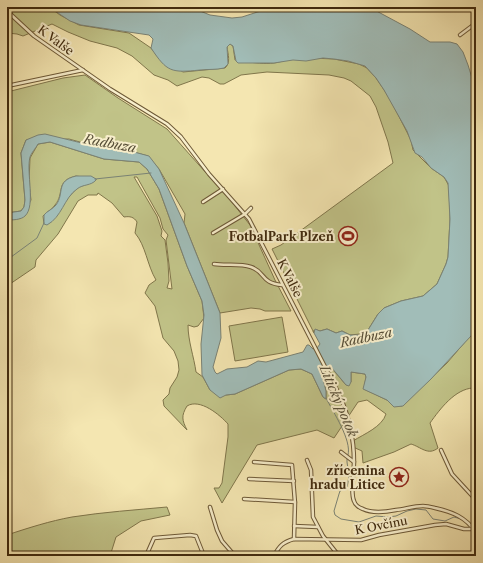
<svg xmlns="http://www.w3.org/2000/svg" width="483" height="563" font-family="'Libre Caslon Text',serif">
	<style>
		.green { fill: #c1c388; stroke: #80764b; fill-rule: evenodd }
		.water { fill: #a1bdb8; stroke: #7a8274 }
		.lines { fill: none; stroke-linecap: round; stroke-linejoin: round }
		.stream { stroke: #7a8274; stroke-width: 1 }
		.minor-casing { stroke: #6d5937; stroke-width: 4.5 }
		.minor { stroke: #f8efcc; stroke-width: 2.5 }
		.labels { text-anchor: middle; dominant-baseline: central; stroke-width: 4; stroke-linejoin: round; paint-order: stroke }
		.street-label { font-size: 12px; fill: #402a0e; stroke: #f8efcc }
		.poi-label { font-size: 12px; font-weight: bold; fill: #402a0e; stroke: #f8efcc; text-anchor: end }
		.water-label { font-size: 13px; font-style: italic; fill: #584f38; stroke: #f8efcc }
	</style>
	<rect width="100%" height="100%" fill="#f4e6b1"/>
	<filter id="stains"><feTurbulence type="fractalNoise" baseFrequency=".005" numOctaves="4"/><feColorMatrix values="0 0 0 0 .2 0 0 0 0 .09 0 0 0 0 .02 0 0 0 .5 -.17"/></filter>
	<radialGradient id="worn" r=".72"><stop offset=".6" stop-color="#630" stop-opacity="0"/><stop offset="1" stop-color="#630" stop-opacity=".3"/></radialGradient>
	<g class="green">
		<path d="M7 7H49L60 15 79 25 129 33 151 48 158 57 183 72 225 68C231 63 228 54 227 47L230 44 233 46 235 60C250 62 277 68 289 57L334 59 359 64 367 68 376 78 389 97 411 140 413 150 431 168 444 177 449 186 450 219 448 257 446 264 437 284 423 296 401 301 384 308 378 314 368 330 360 334 350 335 342 331 336 333 327 329 320 331 317 330 313 331 314 333 272 249 281 245 393 163 388 142 376 107 370 96 351 81 344 78 329 75 267 72 241 75 224 84H220L209 78 202 77 177 86 168 80 154 75 132 56 117 48 90 41 68 32 52 24 23 36 17 34 7 33Z"/>
		<path d="M85 75 118 98 167 129 231 201 250 225 275 280 291 311H265L260 309 251 308 220 313 184 223 185 214 159 169 148 156 119 148 98 147 69 139 26 140 21 153 25 200 24 207 21 211 7 213V92L63 78Z"/>
		<path d="M50 142 104 159 139 162 147 169 159 189 187 266 202 301 204 318 198 326 194 327 188 325C188 341 194 357 196 372L203 377 210 390 226 395 235 394 289 370 301 369 312 374 323 397 326 399V391L321 371 323 369 331 367 346 385 351 382V372L365 374 366 377 364 389 387 400 393 406H402L447 363 476 329V392L473 388C455 389 440 409 430 423L438 448C428 456 421 447 411 444L394 452 363 463 362 451 353 447V441C364 434 382 427 386 414L367 400 358 402 334 438 317 430 257 445 222 503 214 488H219L222 483 228 437V424C220 415 200 398 187 406 181 416 182 420 187 430L164 406 163 400 169 394 170 388 177 377 179 370 178 361 174 351 163 338 155 306 145 293 149 285 156 280C147 265 146 246 135 233L137 222C134 217 130 216 124 217L112 203 98 193 97 195H88L78 201 58 234 36 260 35 267 7 286V220L21 218 31 200 29 183 30 158 38 144ZM76 176 96 179V180L77 188 44 224 43 216C46 212 52 210 55 205 65 193 55 181 76 176ZM134 177H137L160 218 163 229 168 235 166 240 172 289 167 288 169 281 168 263 165 240 161 236 162 231 157 216Z"/>
		<path d="M282 317 288 352 235 361 229 326Z"/>
		<path d="M167 507 170 515 141 521 116 537 110 556H7V535C28 528 50 521 72 517 104 512 135 510 167 507Z"/>
	</g>
	<g class="water">
		<path d="M49 7H190L210 15 232 18 242 17 273 7H369L410 29 430 42H450L457 44 463 52 468 65 476 91V329L471 336 431 379 403 406 394 407 387 400 363 389 366 377 365 374 351 372V382L349 386 346 385 331 367 323 369 321 371 326 391V399L323 397 312 374 301 369 289 370 235 394 226 395 220 398 210 390 202 375 201 344 204 315 202 301 187 266 159 189 147 169 139 162 104 159 50 142 38 144C36 148 31 153 30 157 26 172 36 206 25 216 21 220 12 220 7 220V213L21 211 24 207 25 200 21 153 26 140 38 135 45 134 98 147 119 148 149 156 159 169 184 223 220 313 221 338 213 367 215 372 217 374 227 369 247 367 258 361 266 362 303 352 307 345H309L313 349 317 348 320 344 314 333 315 329 320 331 327 329 336 333 342 331 350 335H360L368 330 378 314 384 308 401 301 423 296 437 284 446 264 448 257 450 219 448 183 444 177 431 168 422 157 415 153 407 131 384 90 376 78 365 66 348 61 334 59 323 58 306 61 293 60 274 63H238L236 61 233 46 230 44 227 47 228 64 224 68C216 70 208 69 200 70 171 73 167 72 151 48L153 39 149 35 81 25 70 21Z"/>
		<path d="M76 176H91L96 179V180C91 186 83 184 77 189 64 198 62 217 47 225L44 224V215C47 211 53 209 56 205 65 193 55 181 76 176Z"/>
	</g>
	<g class="lines">
		<g class="stream">
			<path d="M95 179 151 173"/>
			<path d="M7 260 37 238 44 223"/>
			<path d="M326 398C333 412 352 440 348 455"/>
			<path d="M347 459V462L349 476 347 488 340 491 339 494 334 511 335 515 341 519 359 522 376 516 388 517 396 516 407 511 416 509 426 510 433 519 445 521 454 517 461 519"/>
			<path d="M473 534 476 539"/>
		</g>
		<g class="minor-casing">
			<g id="minor">
				<path d="M7 11 34 36 110 89 167 124 181 137 209 174 249 219 339 394C349 416 354 438 354 462 354 472 350 492 354 501 355 505 360 508 363 509 373 514 386 512 396 510 405 509 414 506 423 506 427 506 431 507 435 508 453 512 465 517 476 532"/>
				<path d="M460 35 476 23"/>
				<path d="M7 86 83 70"/>
				<path d="M203 202 223 189"/>
				<path d="M213 233 245 214 251 208"/>
				<path d="M214 264C226 266 239 263 251 267 266 272 260 283 282 285"/>
				<path d="M441 450 452 474 476 500"/>
				<path d="M341 452 354 462"/>
				<path d="M307 460 311 470 313 517 323 536 339 556"/>
				<path d="M254 462 292 465 295 503 294 539"/>
				<path d="M249 479 294 481"/>
				<path d="M244 499 295 502"/>
				<path d="M210 507 217 530 222 541 235 556"/>
				<path d="M294 526 318 527"/>
				<path d="M146 556 154 538 190 535 196 536 204 556"/>
				<path d="M274 556C279 546 283 542 294 539L361 540 379 535 435 525 446 524 464 529H474"/>
			</g>
		</g>
		<use href="#minor" class="minor"/>
	</g>
	<defs>
		<g id="stadium-ring" transform="scale(1)"><circle r="9.5" fill="#f8efcc" stroke="#8f2418" stroke-width="1.5"/><path d="M0-5a6.5 5 0 1 0 0 10a6.5 5 0 1 0 0-10ZM-3.5-1.8h7v3.6h-7Z" fill="#8f2418"/></g>
		<g id="sight-ring" transform="scale(1)"><circle r="9.5" fill="#f8efcc" stroke="#8f2418" stroke-width="1.5"/><path d="M0-6L1.8-2.2L6-1.7L2.9 1.2L3.7 5.4L0 3.3L-3.7 5.4L-2.9 1.2L-6-1.7L-1.8-2.2Z" fill="#8f2418"/></g>
	</defs>
	<g fill-rule="evenodd">
		<use href="#stadium-ring" x="348" y="236"/>
		<use href="#sight-ring" x="399" y="477"/>
	</g>
	<g class="labels">
		<g class="street-label">
			<text transform="translate(56 40) rotate(36)">K Valše</text>
			<text transform="translate(290 278) rotate(63)">K Valše</text>
			<text transform="translate(381 525) rotate(-11)">K Ovčínu</text>
		</g>
		<g class="poi-label">
			<text x="334" y="236">FotbalPark Plzeň</text>
			<text x="385" y="470">zřícenina<tspan x="385" dy="14">hradu Litice</tspan></text>
		</g>
		<g class="water-label">
			<text transform="translate(110 143) rotate(10)">Radbuza</text>
			<text transform="translate(366 337) rotate(-12)">Radbuza</text>
			<text transform="translate(339 401) rotate(67)">Litický potok</text>
		</g>
	</g>
	<rect width="483" height="563" fill="none" stroke="#f4e6b1" stroke-width="24"/>
	<rect x="8" y="8" width="467" height="547" fill="none" stroke="#402a0e" stroke-width="2"/>
	<rect x="12" y="12" width="459" height="539" fill="none" stroke="#402a0e"/>
	<rect width="100%" height="100%" filter="url(#stains)"/>
	<rect width="100%" height="100%" fill="url(#worn)"/>
</svg>
